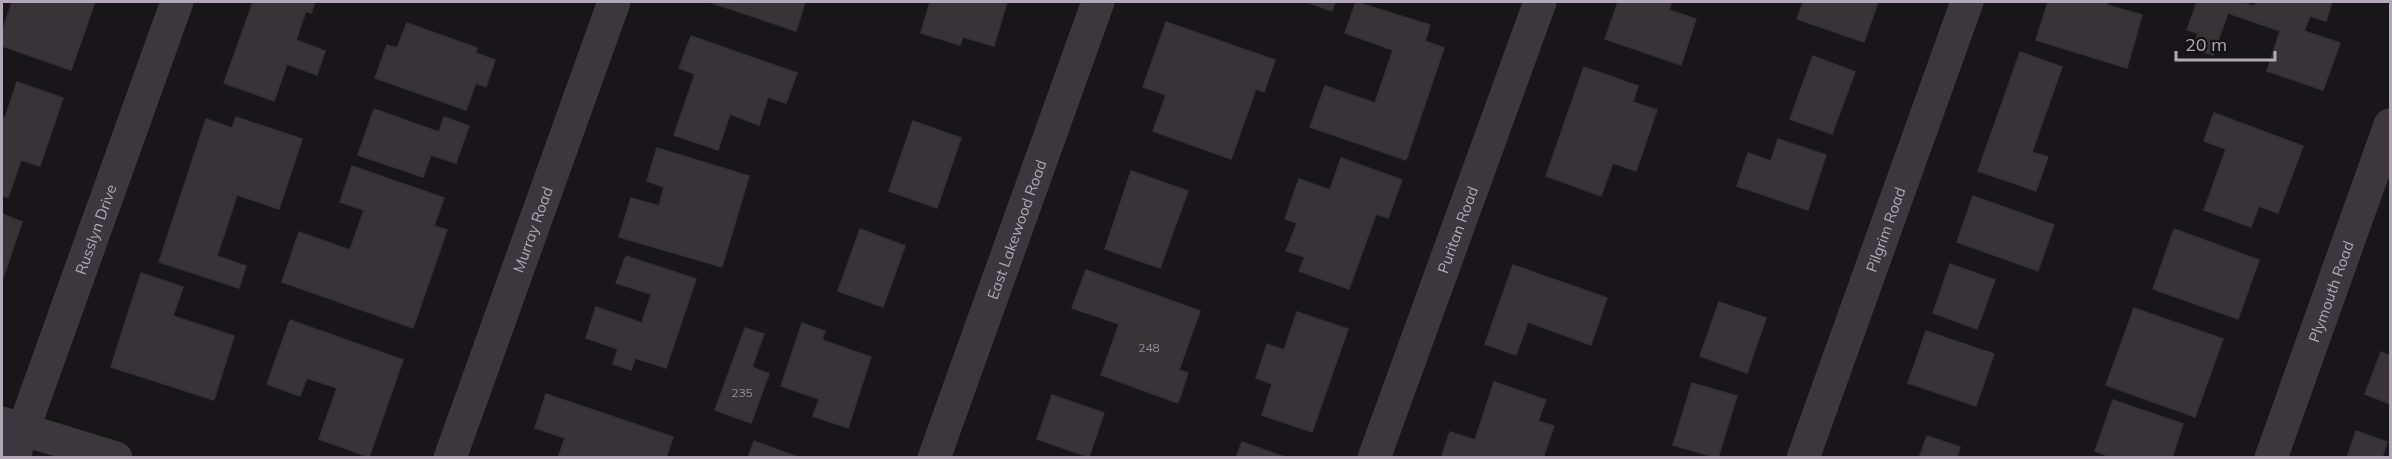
<svg xmlns="http://www.w3.org/2000/svg" width="2392" height="459" font-family="Mulish,sans-serif">
	<style>
		.building { fill: #373337; stroke: #343034; stroke-width: 1.5 }
		.lines { fill: none; stroke-linecap: round; stroke-linejoin: round }
		.minor { stroke: #3c373d; stroke-width: 33 }
		.tertiary { stroke: #3c373d; stroke-width: 33 }
		.labels { text-anchor: middle; dominant-baseline: central; stroke-width: 5; stroke-linejoin: round; paint-order: stroke }
		.number-label { font-size: 12px; fill: #948b98 }
		.street-label { font-size: 15px; fill: #b3a8b8; stroke: #131113 }
	</style>
	<rect width="100%" height="100%" fill="#181618"/>
	<g class="building">
		<path d="M12 2H95L71 70 2 46V32Z"/>
		<path d="M253 2H315L311 13 306 11 296 40 325 51 317 75 287 64 274 101 224 83Z"/>
		<path d="M709 2H805L796 31Z"/>
		<path d="M930 2H1007L994 46 963 37 960 45 921 33Z"/>
		<path d="M1307 2H1335L1332 11Z"/>
		<path d="M1356 2 1430 25 1425 41 1444 48 1406 160 1310 127 1325 86 1375 103 1393 50 1345 33Z"/>
		<path d="M1618 2H1672L1669 10 1696 19 1681 65 1605 39Z"/>
		<path d="M1803 2H1878L1864 42 1797 19Z"/>
		<path d="M2048 2H2108L2107 5 2142 15 2127 68 2036 40Z"/>
		<path d="M2197 2H2240L2254 6 2256 2H2332L2326 21 2310 16 2304 31 2340 43 2323 90 2267 71 2280 31 2228 13 2213 55 2193 49 2198 33 2187 30Z"/>
		<path d="M1166 22 1275 60 1264 92 1256 89 1231 159 1153 131 1166 95 1143 87Z"/>
		<path d="M407 23 477 48 476 53 495 60 486 87 476 83 466 110 375 78 387 45 397 48Z"/>
		<path d="M691 36 797 73 786 103 768 97 759 125 730 114 718 150 674 135 695 74 679 68Z"/>
		<path d="M2020 52 2062 67 2032 152 2048 157 2036 191 1978 171Z"/>
		<path d="M1813 56 1855 72 1832 134 1790 119Z"/>
		<path d="M1584 67 1638 86 1633 102 1657 110 1636 171 1613 163 1601 196 1546 176Z"/>
		<path d="M17 82 63 98 40 166 21 160 8 198 2 195V117L5 118Z"/>
		<path d="M374 109 439 132 444 117 469 126 456 163 431 155 423 177 358 155Z"/>
		<path d="M2214 113 2303 146 2278 213 2259 206 2251 227 2204 210 2226 149 2204 141Z"/>
		<path d="M236 117 302 139 279 209 237 195 217 256 246 266 239 288 159 262 206 119 232 128Z"/>
		<path d="M913 121 961 138 937 208 889 191Z"/>
		<path d="M1778 139 1826 155 1808 210 1737 186 1748 153 1771 161Z"/>
		<path d="M657 148 749 176 722 267 619 237 631 198 659 206 664 187 647 181Z"/>
		<path d="M1341 158 1402 180 1388 218 1376 214 1349 289 1299 271 1305 257 1286 251 1297 223 1285 219 1299 179 1330 190Z"/>
		<path d="M352 166 444 198 434 226 447 230 413 328 282 282 299 232 350 250 364 210 340 202Z"/>
		<path d="M1131 171 1188 191 1160 268 1105 249Z"/>
		<path d="M1973 196 2054 225 2038 271 1957 242Z"/>
		<path d="M2 214 22 222 2 281Z"/>
		<path d="M860 229 905 246 883 307 838 291Z"/>
		<path d="M2174 229 2259 260 2238 319 2153 289Z"/>
		<path d="M626 256 696 279 666 368 635 358 631 370 613 364 618 349 586 338 596 307 642 323 651 294 616 283Z"/>
		<path d="M1950 264 1995 280 1977 329 1933 313Z"/>
		<path d="M1513 265 1607 298 1591 345 1528 322 1516 355 1485 344Z"/>
		<path d="M1086 270 1200 311 1179 370 1188 373 1178 403 1101 375 1119 324 1072 308Z"/>
		<path d="M141 273 183 287 173 316 234 336 214 400 111 367Z"/>
		<path d="M1719 302 1766 318 1747 373 1700 356Z"/>
		<path d="M2134 308 2223 339 2195 417 2106 385Z"/>
		<path d="M1297 312 1348 329 1312 432 1262 415 1272 384 1256 378 1267 344 1284 350Z"/>
		<path d="M290 320 403 360 369 457 319 439 337 388 307 378 300 396 267 384Z"/>
		<path d="M802 323 825 331 822 340 871 357 848 428 813 416 819 399 781 386Z"/>
		<path d="M745 328 764 334 752 367 769 374 751 423 715 410Z"/>
		<path d="M1926 331 1994 354 1976 406 1908 383Z"/>
		<path d="M2381 352 2390 356V404L2365 394Z"/>
		<path d="M1494 382 1546 400 1538 421 1554 426 1543 458H1441L1450 432 1475 440Z"/>
		<path d="M1692 383 1737 396 1718 458 1673 445Z"/>
		<path d="M546 394 673 437 666 458H558L565 438 535 428Z"/>
		<path d="M1052 395 1104 413 1089 457 1037 439Z"/>
		<path d="M2113 400 2183 424 2172 458H2113L2095 451Z"/>
		<path d="M2356 431 2387 442 2382 458H2347Z"/>
		<path d="M1927 436 1960 447 1957 458H1919Z"/>
		<path d="M754 441 800 458H748Z"/>
		<path d="M1242 442 1287 458H1236Z"/>
	</g>
	<g class="lines">
		<g class="minor">
			<path id="s1" d="M13 458 177 2"/>
			<path id="s2" d="M450 458 614 2"/>
			<path id="s3" d="M934 458 1098 2"/>
			<path id="s4" d="M1374 458 1540 2"/>
			<path id="s5" d="M1803 458 1967 2"/>
			<path id="s6" d="M2271 458 2390 125"/>
		</g>
		<path class="tertiary" d="M2 423 116 458"/>
	</g>
	<g class="labels">
		<g class="number-label">
			<text x="1149" y="347">248</text>
			<text x="742" y="392">235</text>
		</g>
		<g class="street-label">
			<text stroke="none"><textPath href="#s1" startOffset="243">Russlyn Drive</textPath></text>
			<text stroke="none"><textPath href="#s2" startOffset="243">Murray Road</textPath></text>
			<text stroke="none"><textPath href="#s3" startOffset="243">East Lakewood Road</textPath></text>
			<text stroke="none"><textPath href="#s4" startOffset="243">Puritan Road</textPath></text>
			<text stroke="none"><textPath href="#s5" startOffset="243">Pilgrim Road</textPath></text>
			<text stroke="none"><textPath href="#s6" startOffset="177">Plymouth Road</textPath></text>
		</g>
	</g>
	<rect width="2392" height="459" fill="none" stroke="#b3a8b8" stroke-width="6"/>
	<path d="M2176 51v9h99v-9" fill="none" stroke="#b3a8b8" stroke-width="3"/>
	<text x="2185" y="51" font-size="18" fill="#b3a8b8" stroke="#131113" stroke-width="4.5" paint-order="stroke">20 m</text>
</svg>
